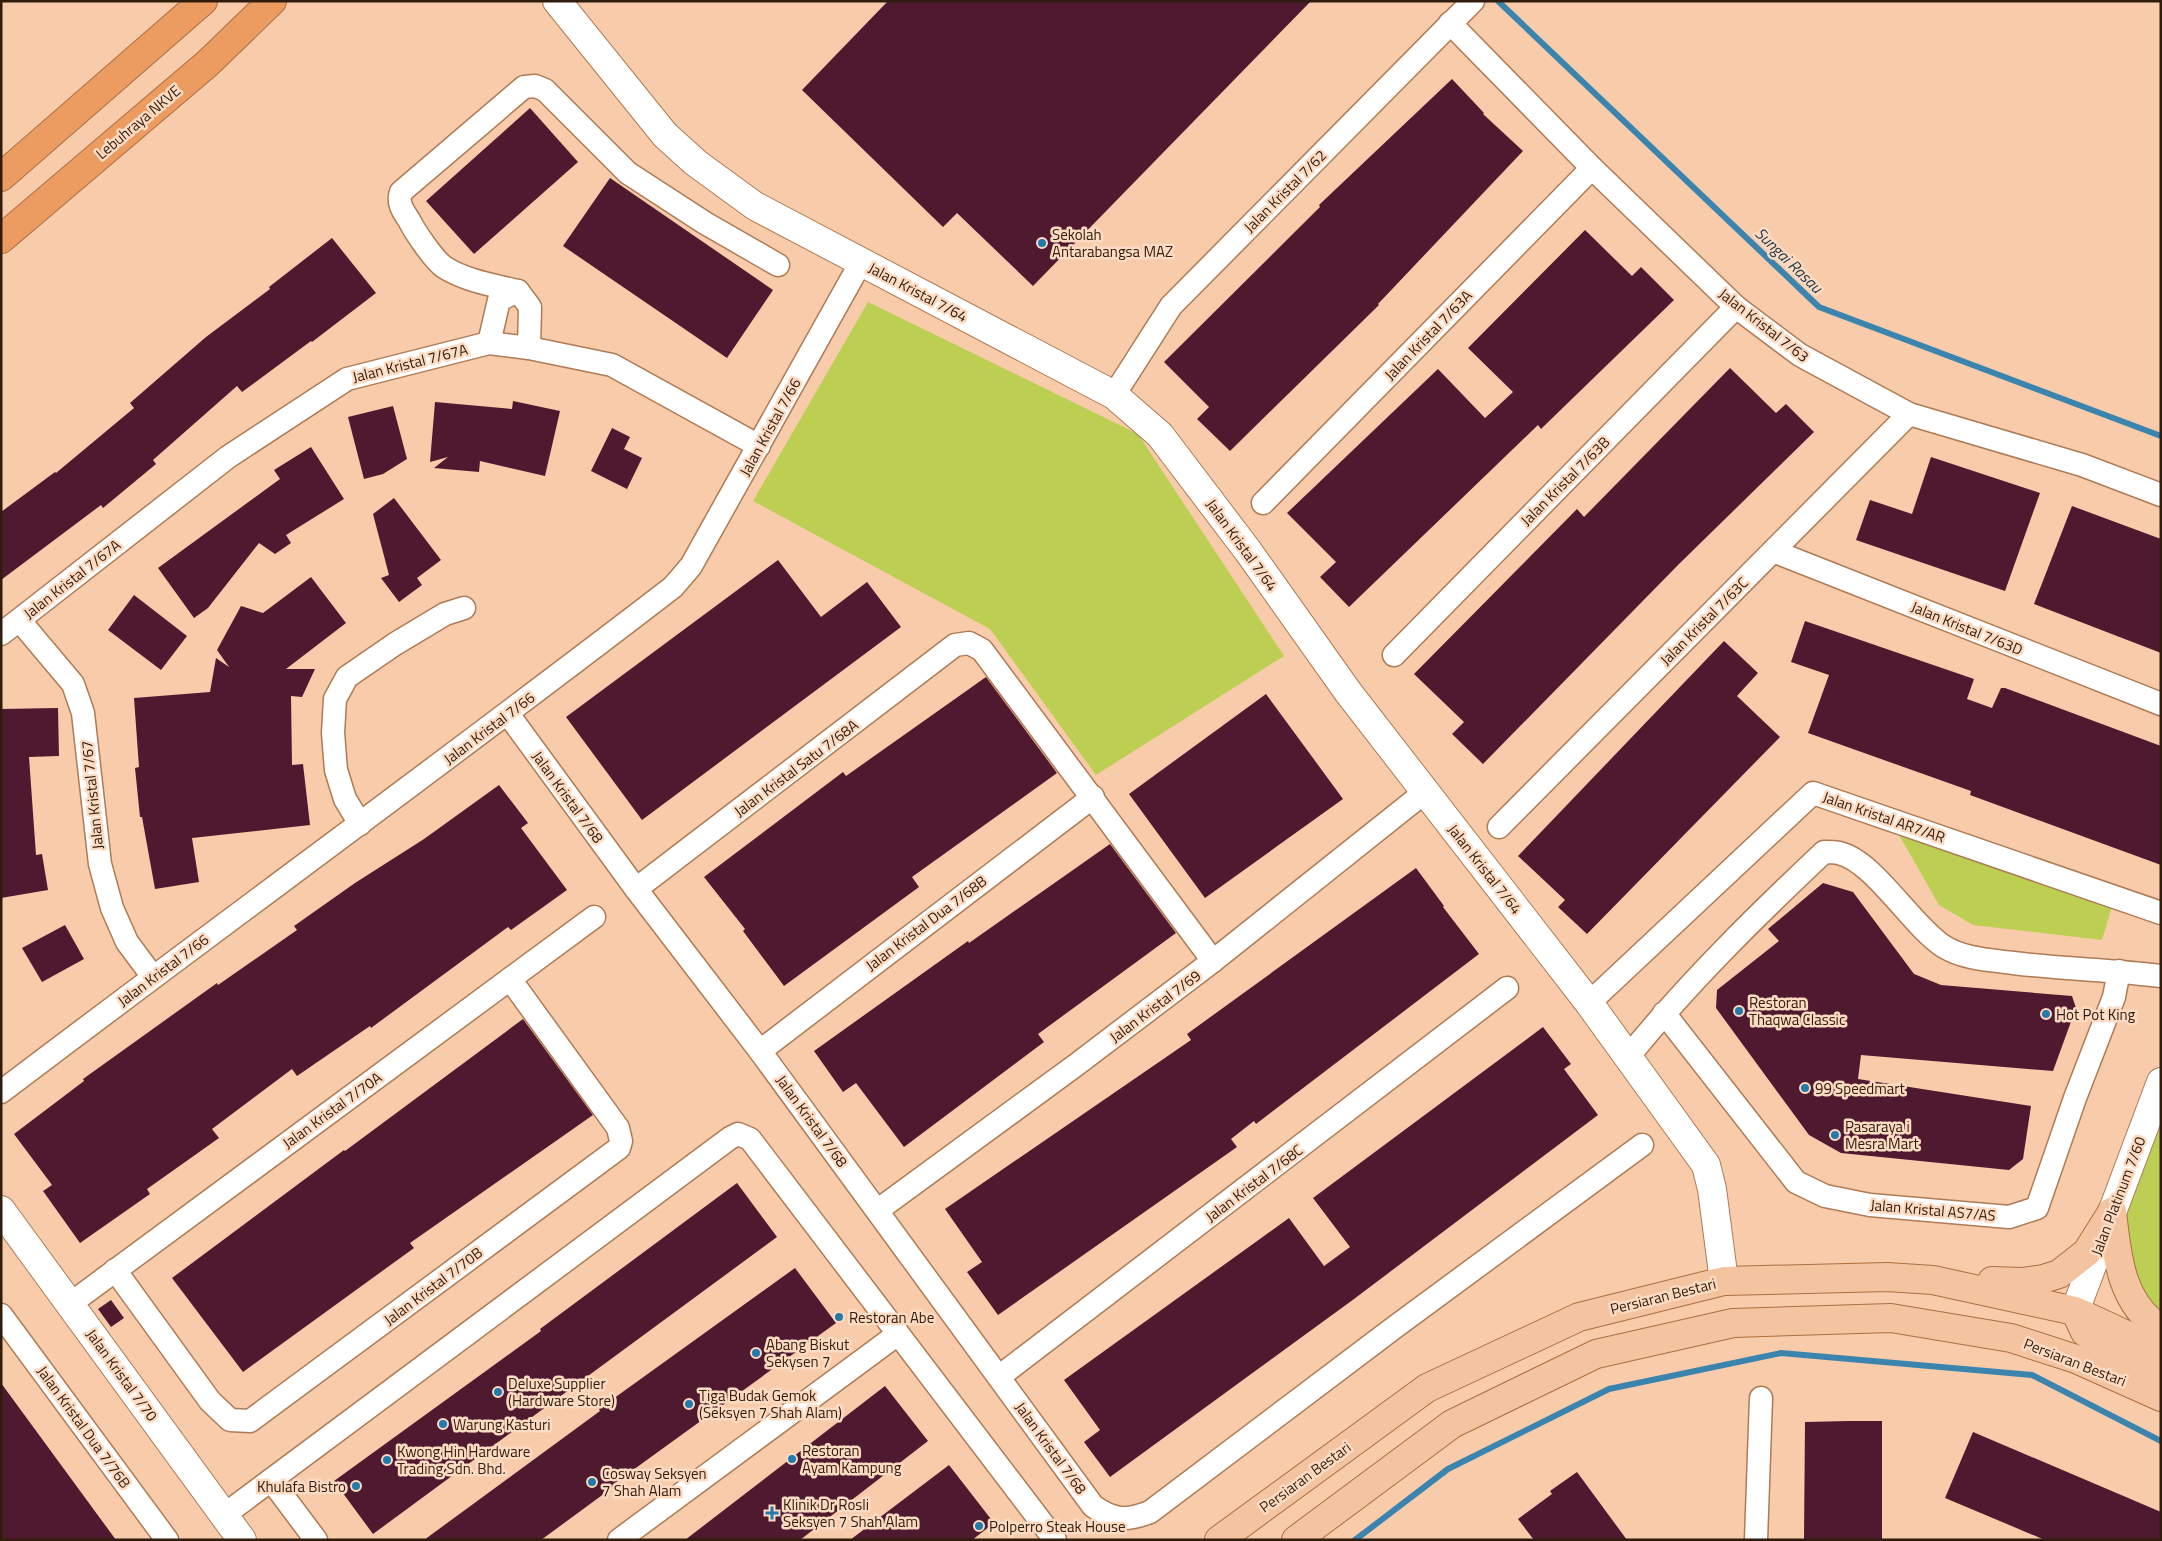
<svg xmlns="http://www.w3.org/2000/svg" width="2162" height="1541" font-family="'Titillium Web',sans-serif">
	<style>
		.green { fill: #bdcf52 }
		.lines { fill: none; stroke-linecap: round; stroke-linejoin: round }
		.stream { stroke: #3a84ae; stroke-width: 6 }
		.building { fill: #4f1a30 }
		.street-casing { stroke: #ae7b55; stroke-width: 25 }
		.secondary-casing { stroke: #ae7b55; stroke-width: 30 }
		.primary-casing { stroke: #aa6f43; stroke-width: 30 }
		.highway-casing { stroke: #aa6f43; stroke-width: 30 }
		.street { stroke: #fff; stroke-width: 22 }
		.secondary { stroke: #fff; stroke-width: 28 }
		.primary { stroke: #f4c4a0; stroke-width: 28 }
		.highway { stroke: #ec9c60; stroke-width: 28 }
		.poi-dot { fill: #227baa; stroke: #fddbc3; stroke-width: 2 }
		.labels { text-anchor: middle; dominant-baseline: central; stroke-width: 5; stroke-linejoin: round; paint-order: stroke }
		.street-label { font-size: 15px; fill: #301c0c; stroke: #fddbc3 }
		.poi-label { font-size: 15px; fill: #301c0c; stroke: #fddbc3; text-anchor: start }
		.water-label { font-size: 16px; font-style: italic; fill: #223947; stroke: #fddbc3 }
	</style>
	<rect width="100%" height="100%" fill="#f8cbab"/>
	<g class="green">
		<path d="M868 302 1138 434 1284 656 1096 775 990 629 753 501Z"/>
		<path d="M1898 833 2113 903 2102 940 1973 925 1939 905Z"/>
		<path d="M2161 1125V1311L2135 1288 2125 1231 2126 1214Z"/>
	</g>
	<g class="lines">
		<g class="stream">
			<path d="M1498 1 1819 307 2161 436"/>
			<path d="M1355 1540 1448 1469 1609 1389 1781 1353 2032 1375 2161 1441"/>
		</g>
	</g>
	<g class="building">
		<path d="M888 1H1311L1033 286 957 213 943 227 802 90Z"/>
		<path d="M1452 79 1484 113 1483 114 1523 151 1378 304 1379 305 1230 451 1197 419 1209 407 1164 362 1320 207 1319 205Z"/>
		<path d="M530 108 578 162 474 254 426 201Z"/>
		<path d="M610 178 773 290 727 358 563 246Z"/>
		<path d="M1585 230 1632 276 1641 267 1674 300 1541 429 1538 425 1349 607 1320 577 1336 562 1287 513 1438 369 1485 418 1513 392 1468 348Z"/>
		<path d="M332 238 376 293 312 342 311 341 242 392 237 386 153 460 156 464 103 508 101 505 1 580V512L55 472 56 473 134 408 130 403 206 337 270 289 269 287Z"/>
		<path d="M1730 368 1776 413 1786 404 1814 432 1678 565 1483 764 1452 734 1464 722 1414 674 1577 509 1584 517Z"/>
		<path d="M513 401 560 411 545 476 480 461 479 472 434 468 448 457 430 462 435 402 512 409Z"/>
		<path d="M393 406 407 459 383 474 364 479 348 417Z"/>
		<path d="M612 428 630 437 624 449 642 458 627 489 591 471Z"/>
		<path d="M311 447 344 499 286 535 291 543 275 554 259 543 208 608 194 618 158 568 280 479 274 470Z"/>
		<path d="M1931 457 2040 493 2005 591 1856 540 1870 500 1912 514Z"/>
		<path d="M394 498 441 560 417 578 422 585 399 602 381 578 389 575 373 514Z"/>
		<path d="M2072 506 2161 539V653L2034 604Z"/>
		<path d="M778 560 821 617 867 582 901 627 642 820 566 717Z"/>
		<path d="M311 577 346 623 286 669H315L302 697 291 696 292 765 303 764 310 825 192 838 199 882 155 889 142 817H140L135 768 139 767 134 698 210 692 216 658 229 667 217 650 241 606 263 613Z"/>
		<path d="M134 595 187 636 161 670 108 630Z"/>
		<path d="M1805 621 1974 679 1967 699 1992 708 2001 688H2005L2161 746V865L1970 795 1971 791 1808 733 1829 675 1791 662Z"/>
		<path d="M1724 641 1758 673 1737 696 1780 737 1587 934 1558 907 1565 900 1518 856Z"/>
		<path d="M986 677 1057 773 912 877 919 887 784 986 743 931 745 929 704 877 843 772 846 776Z"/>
		<path d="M1266 694 1343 799 1205 898 1129 794Z"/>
		<path d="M58 708 59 756 29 757 36 855 42 854 48 890 1 898V709Z"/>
		<path d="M499 785 528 823 521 828 567 890 511 930 508 927 371 1028 370 1026 297 1076 292 1069 212 1129 219 1138 147 1189 150 1194 80 1243 43 1191 52 1185 14 1134 84 1081 83 1079 217 983 218 985 297 930 294 926 355 883 424 839Z"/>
		<path d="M1110 844 1176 933 1038 1034 1044 1042 904 1147 856 1083 843 1092 814 1051 968 941 969 943Z"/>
		<path d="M1416 868 1444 906 1443 907 1479 954 1256 1124 1254 1121 1231 1139 1237 1147 998 1315 967 1272 982 1262 945 1209 1191 1040 1187 1034Z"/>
		<path d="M1823 883 1853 892 1914 974 1941 985 2072 996 2076 1008 2053 1071 1861 1055 1858 1079 2031 1106 2023 1159 2009 1170 1841 1153 1809 1135 1716 1008 1717 990 1779 941 1768 929Z"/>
		<path d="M65 925 84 959 42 982 22 948Z"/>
		<path d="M523 1019 593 1115 410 1243 414 1248 243 1372 172 1278 344 1150 345 1151Z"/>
		<path d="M1543 1027 1571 1064 1564 1069 1598 1115 1354 1299 1110 1477 1084 1442 1100 1430 1064 1380 1289 1218 1324 1266 1350 1247 1313 1198Z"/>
		<path d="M737 1183 777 1237 373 1534 334 1481 541 1331 540 1329Z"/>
		<path d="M795 1268 836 1323 615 1483 616 1485 541 1540H424L600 1411 599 1409Z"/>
		<path d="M111 1300 124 1318 111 1327 98 1309Z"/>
		<path d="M1 1383 116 1540H1Z"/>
		<path d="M885 1386 928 1441 800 1540H685Z"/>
		<path d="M1848 1421H1882V1540H1804L1805 1422Z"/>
		<path d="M1973 1432 2161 1512V1540H2045L1945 1498Z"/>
		<path d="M949 1465 994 1523 972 1540H850Z"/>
		<path d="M1577 1472 1627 1540H1534L1518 1519 1552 1494 1550 1491Z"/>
	</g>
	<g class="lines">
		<g class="street-casing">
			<g id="street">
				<path d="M1450 23 1592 168 1736 307 1800 355 1909 414 2082 465 2161 495"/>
				<path d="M489 343 499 300 518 291"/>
				<path d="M529 348 530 307 518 291C493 285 466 281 444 267 434 260 415 232 409 220 403 211 397 203 401 192L524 87 535 86 545 90 628 173 705 223 778 265"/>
				<path d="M1114 395 1171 306 1473 1"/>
				<path d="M1263 503 1592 168"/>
				<path d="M1773 551 2161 704"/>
				<path d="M20 621 73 684 83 713 100 864 112 908 127 942 153 977"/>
				<path d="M1 634 228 457 347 379 489 343 529 348 612 365 759 446"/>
				<path d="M1394 655 1736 307"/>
				<path d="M508 714 636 889 760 1051 1093 1506C1114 1521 1127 1521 1150 1512L1395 1327 1642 1145"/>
				<path d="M360 824 345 799 336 770 333 733 335 699 347 677 395 644 445 614 464 608"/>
				<path d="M1499 827 1909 414"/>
				<path d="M636 889 955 645 969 643 982 650 1213 961"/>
				<path d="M1589 1003 1813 793 2161 913"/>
				<path d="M1664 1013 1796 1182 1825 1196 1870 1205 2009 1217 2037 1208 2075 1098 2114 997 2119 971"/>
				<path d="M760 1051 1093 797"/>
				<path d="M1628 1057C1688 983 1755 917 1824 852 1829 852 1835 852 1839 853 1874 861 1911 925 1943 946 1963 959 1990 960 2013 963 2062 969 2112 970 2161 976"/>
				<path d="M1 1092C225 922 451 758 673 587L691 566 861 262"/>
				<path d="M878 1210 1076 1065 1213 961 1425 792"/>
				<path d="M115 1270 210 1401 230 1420 250 1421 619 1148 621 1141 618 1128 510 979"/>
				<path d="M70 1304 594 917"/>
				<path d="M1 1315 167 1540"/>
				<path d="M1000 1376 1507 988"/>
				<path d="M271 1480 316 1540"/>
				<path d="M224 1515 730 1138 738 1134 750 1139 1055 1540"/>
				<path d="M619 1540 898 1334"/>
				<path d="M1756 1540 1761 1398"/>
			</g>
		</g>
		<g class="secondary-casing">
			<g id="secondary">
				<path d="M557 1 665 135 696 163 755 206 1114 395 1160 435 1248 551 1348 692 1589 1003 1706 1165 1712 1189 1724 1281"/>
				<path d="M1 1210 242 1540"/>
				<path d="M2075 1311 2161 1082"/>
			</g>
		</g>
		<g class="primary-casing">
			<g id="primary">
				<path d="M2112 1212C2117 1255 2120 1303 2161 1329"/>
				<path d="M1992 1281 2022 1282 2043 1279 2059 1274 2087 1252 2112 1212"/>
				<path d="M2077 1315 2085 1332 2109 1351 2161 1373"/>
				<path d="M1219 1540 1427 1388 1579 1317 1724 1281 1887 1277 1933 1280 2075 1311 2161 1351"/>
				<path d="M1296 1540 1452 1424 1596 1354 1733 1323 1891 1318 2011 1338 2076 1359 2161 1397"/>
			</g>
		</g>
		<g class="highway-casing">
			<g id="highway">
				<path d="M1 177 203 1"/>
				<path d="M1 239 208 63 272 1"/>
			</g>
		</g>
		<use href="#street" class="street"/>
		<use href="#secondary" class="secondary"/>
		<use href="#primary" class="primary"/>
		<use href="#highway" class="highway"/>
	</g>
	<g class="poi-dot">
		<circle cx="1042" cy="243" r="5"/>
		<circle cx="1739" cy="1011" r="5"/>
		<circle cx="2046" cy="1014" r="5"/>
		<circle cx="1805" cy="1088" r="5"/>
		<circle cx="1835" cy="1135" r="5"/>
		<circle cx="839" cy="1317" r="5"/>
		<circle cx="756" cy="1353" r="5"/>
		<circle cx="498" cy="1392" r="5"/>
		<circle cx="689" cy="1404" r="5"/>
		<circle cx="443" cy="1424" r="5"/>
		<circle cx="792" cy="1459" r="5"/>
		<circle cx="387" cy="1460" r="5"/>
		<circle cx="592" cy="1482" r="5"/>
		<circle cx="356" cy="1486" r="5"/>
		<path d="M769.5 1505.5h5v5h5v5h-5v5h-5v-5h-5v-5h5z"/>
		<circle cx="979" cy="1526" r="5"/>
	</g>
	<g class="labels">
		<g class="street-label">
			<text transform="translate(138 122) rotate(-40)">Lebuhraya NKVE</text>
			<text transform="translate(1285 191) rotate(-45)">Jalan Kristal 7/62</text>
			<text transform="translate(918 292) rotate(28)">Jalan Kristal 7/64</text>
			<text transform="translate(1764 325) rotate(38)">Jalan Kristal 7/63</text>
			<text transform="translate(1428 335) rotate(-46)">Jalan Kristal 7/63A</text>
			<text transform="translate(410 363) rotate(-14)">Jalan Kristal 7/67A</text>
			<text transform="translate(770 427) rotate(-61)">Jalan Kristal 7/66</text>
			<text transform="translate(1565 481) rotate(-45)">Jalan Kristal 7/63B</text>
			<text transform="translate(1242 545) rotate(54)">Jalan Kristal 7/64</text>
			<text transform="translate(72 579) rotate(-38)">Jalan Kristal 7/67A</text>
			<text transform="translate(1704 621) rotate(-45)">Jalan Kristal 7/63C</text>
			<text transform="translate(1967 628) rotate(22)">Jalan Kristal 7/63D</text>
			<text transform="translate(489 728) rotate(-37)">Jalan Kristal 7/66</text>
			<text transform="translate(796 768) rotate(-37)">Jalan Kristal Satu 7/68A</text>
			<text transform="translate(92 795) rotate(-96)">Jalan Kristal 7/67</text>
			<text transform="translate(568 797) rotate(54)">Jalan Kristal 7/68</text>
			<text transform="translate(1884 817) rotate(19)">Jalan Kristal AR7/AR</text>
			<text transform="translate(1485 869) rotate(52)">Jalan Kristal 7/64</text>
			<text transform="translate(926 923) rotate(-37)">Jalan Kristal Dua 7/68B</text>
			<text transform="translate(163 970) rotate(-37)">Jalan Kristal 7/66</text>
			<text transform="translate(1155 1006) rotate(-37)">Jalan Kristal 7/69</text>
			<text transform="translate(332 1110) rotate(-36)">Jalan Kristal 7/70A</text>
			<text transform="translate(812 1121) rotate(54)">Jalan Kristal 7/68</text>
			<text transform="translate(1254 1183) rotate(-37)">Jalan Kristal 7/68C</text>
			<text transform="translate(2118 1196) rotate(-69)">Jalan Platinum 7/60</text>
			<text transform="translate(1933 1210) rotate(5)">Jalan Kristal AS7/AS</text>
			<text transform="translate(433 1286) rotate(-37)">Jalan Kristal 7/70B</text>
			<text transform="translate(1663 1296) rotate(-14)">Persiaran Bestari</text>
			<text transform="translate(2075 1362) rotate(21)">Persiaran Bestari</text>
			<text transform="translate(122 1375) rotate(54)">Jalan Kristal 7/70</text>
			<text transform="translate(84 1427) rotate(54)">Jalan Kristal Dua 7/76B</text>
			<text transform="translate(1051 1448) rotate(54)">Jalan Kristal 7/68</text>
			<text transform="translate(1305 1477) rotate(-36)">Persiaran Bestari</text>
		</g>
		<g class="poi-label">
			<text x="1052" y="234">Sekolah<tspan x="1052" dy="17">Antarabangsa MAZ</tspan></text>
			<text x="1749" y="1002">Restoran<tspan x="1749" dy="17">Thaqwa Classic</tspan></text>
			<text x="2056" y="1014">Hot Pot King</text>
			<text x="1815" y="1088">99 Speedmart</text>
			<text x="1845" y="1126">Pasaraya i<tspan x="1845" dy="17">Mesra Mart</tspan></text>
			<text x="849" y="1317">Restoran Abe</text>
			<text x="766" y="1344">Abang Biskut<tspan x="766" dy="17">Sekysen 7</tspan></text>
			<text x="508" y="1383">Deluxe Supplier<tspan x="508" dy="17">(Hardware Store)</tspan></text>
			<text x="699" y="1395">Tiga Budak Gemok<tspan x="699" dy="17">(Seksyen 7 Shah Alam)</tspan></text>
			<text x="453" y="1424">Warung Kasturi</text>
			<text x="802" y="1450">Restoran<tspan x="802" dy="17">Ayam Kampung</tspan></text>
			<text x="397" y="1451">Kwong Hin Hardware<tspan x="397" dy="17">Trading Sdn. Bhd.</tspan></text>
			<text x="602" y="1473">Cosway Seksyen<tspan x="602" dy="17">7 Shah Alam</tspan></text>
			<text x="346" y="1486" text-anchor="end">Khulafa Bistro</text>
			<text x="783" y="1504">Klinik Dr Rosli<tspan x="783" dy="17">Seksyen 7 Shah Alam</tspan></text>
			<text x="989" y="1526">Polperro Steak House</text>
		</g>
		<g class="water-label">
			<text transform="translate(1789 260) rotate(44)">Sungai Rasau</text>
		</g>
	</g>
	<rect width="2162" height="1541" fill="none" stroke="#301c0c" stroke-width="5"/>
</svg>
